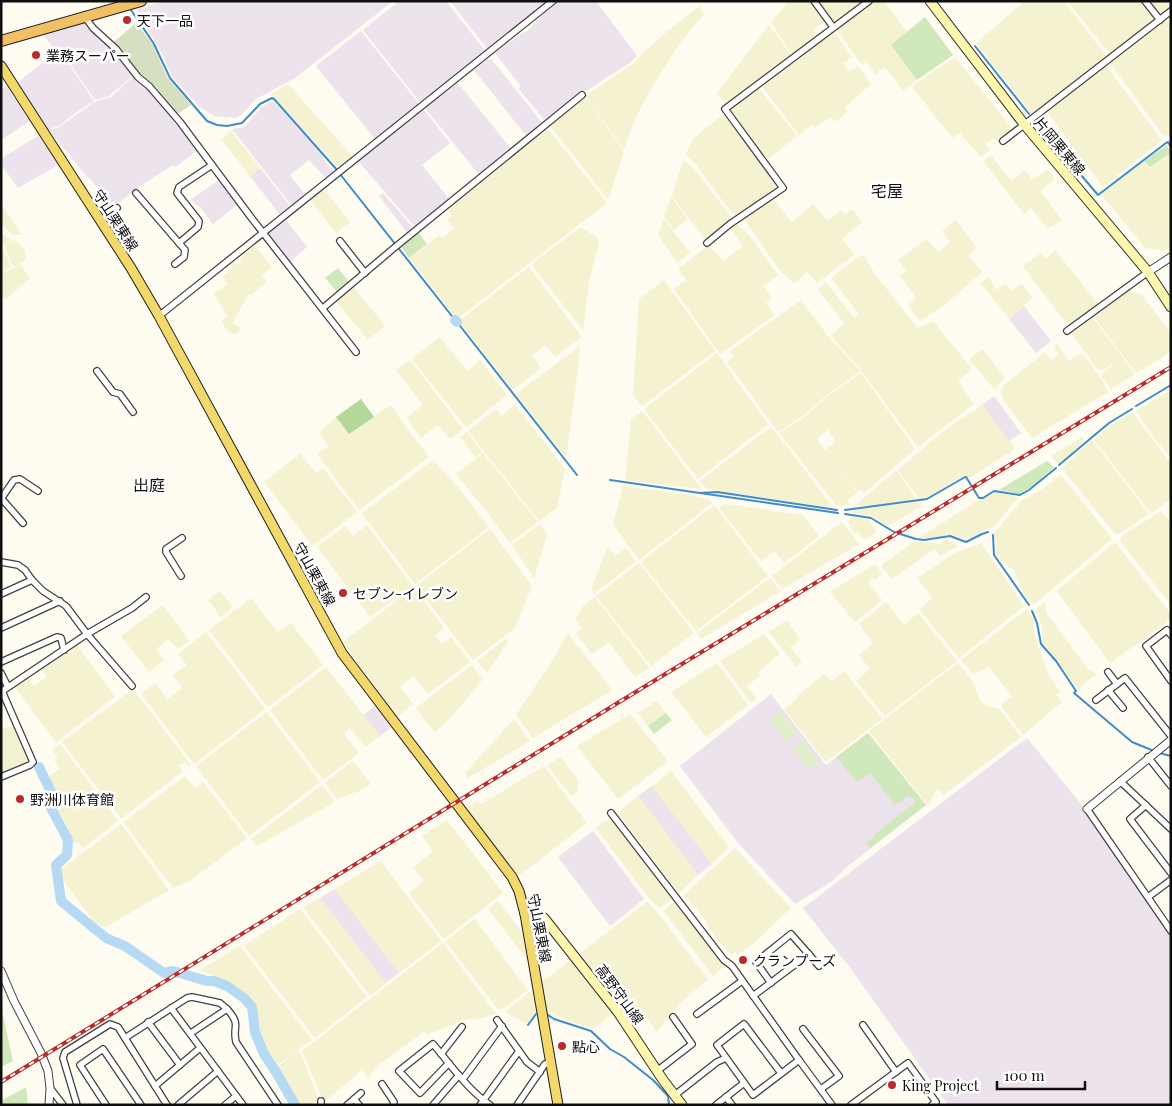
<svg xmlns="http://www.w3.org/2000/svg" width="1172" height="1106" font-family="'Playfair Display','Noto Sans JP',serif">
	<style>
		.industrial { fill: #ece3ec }
		.farmland { fill: #f4f2d1; fill-rule: evenodd }
		.green { fill: #d0e8bb }
		.forest { fill: #b4d89a }
		.cemetery { fill: #d5e0c1 }
		.pitch { fill: #e2efcc }
		.lines { fill: none; stroke-linecap: round; stroke-linejoin: round }
		.stream { stroke: #408cc8; stroke-width: 2 }
		.river { stroke: #b7daf4; stroke-width: 10 }
		.minor-casing { stroke: #414141; stroke-width: 8 }
		.tertiary-casing { stroke: #414141; stroke-width: 9 }
		.secondary-casing { stroke: #303030; stroke-width: 11 }
		.primary-casing { stroke: #1f1f1f; stroke-width: 11 }
		.trunk-casing { stroke: #1f1f1f; stroke-width: 12 }
		.minor { stroke: #fff; stroke-width: 5.5 }
		.tertiary { stroke: #fff; stroke-width: 7 }
		.secondary { stroke: #fcf6ae; stroke-width: 9 }
		.primary { stroke: #f3d86b; stroke-width: 9 }
		.trunk { stroke: #f1bf64; stroke-width: 10 }
		.rail-casing { stroke: #b92b2c; stroke-width: 4 }
		.rail { stroke: #fff; stroke-width: 2; stroke-dasharray: 5.5; stroke-linecap: butt }
		.poi-dot { fill: #b92b2c; stroke: #fff; stroke-width: 2 }
		.labels { text-anchor: middle; dominant-baseline: central; stroke-width: 5; stroke-linejoin: round; paint-order: stroke }
		.poi-label { font-size: 14px; fill: #0e0e0e; stroke: #fff; text-anchor: start }
		.street-label { font-size: 14px; fill: #0e0e0e; stroke: #fff }
		.quarter-label { font-size: 16px; fill: #0e0e0e; stroke: #fff }
	</style>
	<rect width="100%" height="100%" fill="#fefcf0"/>
	<g class="industrial">
		<path d="M165 1H393L295 78 256 99 241 115 235 118 214 116 200 107 172 77 164 57 136 9Z"/>
		<path d="M399 1H446L486 52 420 102 363 30Z"/>
		<path d="M450 1H549L488 50Z"/>
		<path d="M559 1H596L637 56 631 62 577 97 546 122 519 89 520 85 495 53 525 31 526 32 544 13Z"/>
		<path d="M85 21 100 38 115 51 134 75 109 96 95 100 68 61 64 62 42 33Z"/>
		<path d="M361 31 419 104 375 139 316 66Z"/>
		<path d="M55 53 63 63 67 62 94 101 75 113 59 126 48 129 18 82Z"/>
		<path d="M488 59 492 60 543 124 527 137 474 70Z"/>
		<path d="M134 76 155 96 197 151 175 167 173 165 137 188 115 206 85 174 49 130 58 128 94 102 111 97Z"/>
		<path d="M458 83 512 150 480 176 425 108Z"/>
		<path d="M6 86 30 121 1 140V89Z"/>
		<path d="M273 101 323 156V159L334 172 326 178 309 160 290 175 305 195 292 206 232 129 244 127 263 106Z"/>
		<path d="M424 110 450 143 422 165 450 200 416 228 358 161Z"/>
		<path d="M39 135 58 165 18 188 1 164V159Z"/>
		<path d="M260 168 291 207 280 215 250 176Z"/>
		<path d="M219 180 237 205 213 224 200 207 190 200Z"/>
		<path d="M383 193 414 229 408 234 379 196Z"/>
		<path d="M286 220 307 247 290 262 268 235Z"/>
		<path d="M1024 306 1051 341 1036 353 1009 319Z"/>
		<path d="M994 396 1021 433 1009 441 982 405Z"/>
		<path d="M771 694 826 765 868 733 926 805 848 866 831 882 795 904 738 843 680 766Z"/>
		<path d="M375 706 392 727 380 736 363 715Z"/>
		<path d="M1027 738 1091 816 1171 931V1105H948L848 965 803 908Z"/>
		<path d="M652 786 712 864 698 875 638 796Z"/>
		<path d="M593 831 644 899 610 926 558 857Z"/>
		<path d="M335 889 399 973 386 983 320 898Z"/>
	</g>
	<g class="farmland">
		<path d="M788 1H811L825 21 813 30 816 34 815 35 816 37 792 54 771 23Z"/>
		<path d="M817 1H864L835 23 833 22Z"/>
		<path d="M874 1H884L907 32 892 45 917 80 903 91 885 67 876 74 866 62 862 65 837 30 838 28Z"/>
		<path d="M1025 1H1064L1107 57 1032 114 976 43Z"/>
		<path d="M1067 1H1141L1153 16 1152 22 1110 54Z"/>
		<path d="M1149 1H1171V7L1163 13H1158Z"/>
		<path d="M700 6 704 14 680 43 652 87 635 119 624 149 585 96 633 64 639 57 669 30Z"/>
		<path d="M1166 20 1171 25V137L1163 135 1110 63Z"/>
		<path d="M769 25 791 55 725 104 717 93Z"/>
		<path d="M831 32 835 33 852 57 843 63 849 72 858 66 871 84 845 107 847 112 835 122 830 117 815 128 812 125 799 135 761 85Z"/>
		<path d="M955 57 1011 127 1009 131 1003 136 998 143 994 138 985 144 990 150 981 157 960 133 952 138 912 86Z"/>
		<path d="M1104 67H1107L1161 139V141L1103 187 1047 112Z"/>
		<path d="M288 84 353 157 339 168 271 94Z"/>
		<path d="M758 87 797 136 768 159 729 108Z"/>
		<path d="M585 97 624 151 609 198H607L551 127V124Z"/>
		<path d="M722 115H725L779 185 778 188 737 217 722 200 695 163 686 155 693 139Z"/>
		<path d="M547 128 607 203 457 319 409 258 440 235 442 238 454 229 447 220 452 215 447 209 512 157 517 152 516 151 524 144 526 145Z"/>
		<path d="M231 131 260 168 250 176 221 139Z"/>
		<path d="M1171 152V233L1165 238 1171 235V246L1163 251 1145 248 1101 194 1144 161 1150 167Z"/>
		<path d="M991 155 1011 181 1025 170 1032 180 1047 169 1055 179 1040 191 1062 220 1048 229 1031 208 1024 214 983 161Z"/>
		<path d="M683 161 688 163 695 170 732 218 731 221 706 240 672 196Z"/>
		<path d="M324 189 350 222 336 233 310 200Z"/>
		<path d="M671 197 688 219 674 230 664 216Z"/>
		<path d="M772 198 792 222 813 204 828 221 841 210 845 215 852 209 862 222 842 239 854 255 817 283 807 272 794 284 779 269 744 219Z"/>
		<path d="M1 204 2 205 22 235H14L9 232 1 223Z"/>
		<path d="M664 219 690 253 677 263 658 235Z"/>
		<path d="M956 220 977 248 968 255 982 272 947 303 920 321 908 305 916 298 900 276 906 271 898 260 927 239 938 253 950 242 942 231Z"/>
		<path d="M737 224 748 234 778 275 763 286 772 298 766 303 775 315 720 354 674 289 686 280 678 269 709 245 723 261 743 246 730 228Z"/>
		<path d="M581 227 599 239V243L589 281 583 331 533 266V263Z"/>
		<path d="M1 233 12 241 2 246 11 267 1 273Z"/>
		<path d="M14 240 24 248 26 258V260L13 267 4 246Z"/>
		<path d="M255 245 272 267 262 275 267 281 251 295 249 294 235 318 233 323 241 328 237 335 228 331 221 321 227 316 214 294 227 284 223 277 233 267 231 264 233 262 239 265 242 255Z"/>
		<path d="M1055 250 1098 304 1073 324 1066 323 1023 266 1041 253 1046 259Z"/>
		<path d="M861 255 864 256 875 274 917 328 931 322H934L972 369 958 381 974 404 918 447 917 446 860 369 831 335 845 324 818 289 826 282 854 318 859 314 831 278Z"/>
		<path d="M20 264 30 278 5 300 1 294V274Z"/>
		<path d="M529 267 582 337 555 357 545 345 532 356 541 368 513 390 459 321Z"/>
		<path d="M988 277 997 290 1005 283 1012 291 1022 283 1033 298 1009 318 980 283Z"/>
		<path d="M664 280 715 351 642 406 633 396 639 299Z"/>
		<path d="M353 286 385 326 368 340 335 300Z"/>
		<path d="M1130 289 1132 292 1141 294 1171 333V350L1167 352 1168 354 1136 373 1094 317Z"/>
		<path d="M801 300 828 336 860 371 827 395 803 416 778 432 727 362 734 357 730 351Z"/>
		<path d="M1093 318 1135 374 1111 389 1102 377 1104 372 1114 364 1113 363 1103 370 1097 369 1072 334Z"/>
		<path d="M440 337 467 371 480 360 507 395 466 427 412 359Z"/>
		<path d="M1057 344 1069 361 1082 353 1105 384 1104 385 1108 392 1032 438 1003 399 1001 392 1003 386 1045 352 1051 360 1059 355 1054 346Z"/>
		<path d="M580 346 576 384 566 458 516 394Z"/>
		<path d="M983 349 1005 378 994 389 969 359Z"/>
		<path d="M717 353 768 424 698 479 644 409Z"/>
		<path d="M410 360 463 429 450 439 438 425 421 438 406 418 423 405 396 370Z"/>
		<path d="M861 373 915 449 864 493 861 489 857 492 828 454 857 493 847 500 850 505 837 506 779 433 802 419 828 396ZM828 430 836 441 825 450 817 439Z"/>
		<path d="M1171 390V457L1155 439 1136 411Z"/>
		<path d="M391 405 400 419 429 457 359 510 317 454 328 446 319 433 336 417 349 434Z"/>
		<path d="M515 405 565 469 557 508 539 521 468 431 496 409 501 416Z"/>
		<path d="M982 405 1015 449 969 478 964 475 926 499 920 500 898 470 941 433Z"/>
		<path d="M642 411 701 488V489L625 480 631 419Z"/>
		<path d="M1133 413 1171 464V499L1151 513 1094 440 1110 426Z"/>
		<path d="M771 427 798 461 833 508 707 489 700 481Z"/>
		<path d="M467 432 482 452 475 457 460 437Z"/>
		<path d="M1082 437 1085 441 1058 464 1051 456Z"/>
		<path d="M1092 440 1149 514 1118 534H1115L1062 468Z"/>
		<path d="M483 453 538 522 510 543 483 507 456 474Z"/>
		<path d="M300 454 316 473 323 468 357 512 312 546 264 482Z"/>
		<path d="M433 460 462 492 489 527 415 584 362 513Z"/>
		<path d="M895 471H897L916 499 867 506 856 505Z"/>
		<path d="M1061 475 1111 537V540L1033 605 1025 596 1014 571 1001 561 996 553 997 543 994 533 1021 501 1038 492Z"/>
		<path d="M623 486 690 495 708 499 712 503 639 560 613 524Z"/>
		<path d="M996 492 1017 497V499L995 526 967 539 947 534 937 538H919L977 501Z"/>
		<path d="M921 502 922 505 919 508 888 526 871 516 853 513V510Z"/>
		<path d="M725 504 803 515 819 536 784 563 775 551 761 561 719 508Z"/>
		<path d="M713 506 716 507 768 576 696 631 641 562Z"/>
		<path d="M1161 511 1171 523V605L1120 541 1122 536Z"/>
		<path d="M850 517 869 520 877 532 864 540 858 532 855 533 849 524Z"/>
		<path d="M842 522 859 544 782 589 772 576Z"/>
		<path d="M540 524 547 534 534 578 512 545Z"/>
		<path d="M367 525 413 586 370 617 317 547 345 526 353 536Z"/>
		<path d="M490 529 532 586 515 628 473 660 416 586Z"/>
		<path d="M947 539 956 544 957 547 940 556 934 549 892 579 882 567 883 564 915 541 940 544Z"/>
		<path d="M1115 542 1171 614V617L1159 628 1110 663 1057 591Z"/>
		<path d="M981 543 1024 606 959 658 919 609 933 598 917 578 955 553Z"/>
		<path d="M608 547 615 556 626 548 636 561 594 594 591 589Z"/>
		<path d="M638 564H640L694 633 651 666 596 596Z"/>
		<path d="M875 564 882 574 875 580 873 578 868 582 882 600 855 622 830 592Z"/>
		<path d="M770 578 781 591 701 639 697 633Z"/>
		<path d="M414 587 444 628 435 635 441 644 451 637 470 662 428 694 414 676 400 686 413 704 397 717 343 642Z"/>
		<path d="M220 591 233 607 221 617 208 600Z"/>
		<path d="M595 597 649 668 635 677 609 642 592 654 576 634 582 628 575 619 583 606Z"/>
		<path d="M251 598 278 632 291 623 323 665 268 707 209 630Z"/>
		<path d="M886 602 904 625 918 613 957 661 885 716 856 681 870 669 859 655 873 643 859 624Z"/>
		<path d="M1045 602 1047 614 1087 668 1094 673H1098L1078 689 1043 642 1042 626 1036 609Z"/>
		<path d="M163 605 189 641 178 649 169 639 156 649 164 660 149 672 121 636Z"/>
		<path d="M1027 609 1033 619 1035 636 1048 674 1060 691 1056 695 1062 702 1023 735 1002 707 1001 705 1012 696 1004 686 989 667 973 674 961 660Z"/>
		<path d="M787 620 800 640 790 647 802 662 796 666 769 632Z"/>
		<path d="M206 632 265 709 194 764 141 694 155 683 168 699 182 688 173 675 187 665 178 654Z"/>
		<path d="M568 633 612 690 533 738 516 715 550 664Z"/>
		<path d="M764 634 780 654 758 672 760 676 747 686 756 698 751 703 720 661Z"/>
		<path d="M506 639 508 642 487 673 477 661Z"/>
		<path d="M77 645 115 697 56 742 15 687 28 678 34 686 47 677 41 669Z"/>
		<path d="M717 663 748 705 706 737 671 692Z"/>
		<path d="M958 663 973 682 981 702 989 707 999 709 1021 737 943 795 937 788 928 806 869 731Z"/>
		<path d="M472 665 483 679 460 707 435 733 416 708Z"/>
		<path d="M326 667 380 736 365 747 350 728 344 734 359 753 323 780 270 710Z"/>
		<path d="M844 671 882 719 826 762 784 709 798 698 797 696 824 674 832 682Z"/>
		<path d="M133 689 191 765 189 767 185 762 179 765 183 771 121 819 62 742Z"/>
		<path d="M657 701 666 713 648 726 637 713Z"/>
		<path d="M267 712 320 782 249 836 196 766Z"/>
		<path d="M630 714 668 761 618 799 577 746Z"/>
		<path d="M514 719 530 741 468 778 465 773Z"/>
		<path d="M1 724 4 729 15 725 30 758 29 761 2 774Z"/>
		<path d="M60 744 118 821 83 848 78 843H73L70 832 56 805 59 798 49 777 60 768 54 760 58 758 52 750Z"/>
		<path d="M561 757 578 780 577 788 579 791 571 796 547 765Z"/>
		<path d="M353 761 371 784 362 790 337 799 325 783Z"/>
		<path d="M544 766 587 823 520 875H517L466 808 477 801 482 804Z"/>
		<path d="M671 771 729 847 712 864 652 786Z"/>
		<path d="M185 776 195 788 203 782 246 837 245 840 191 880 173 888 123 822Z"/>
		<path d="M322 785 335 802 257 846 251 839Z"/>
		<path d="M638 796 698 875 679 893 620 816 621 809Z"/>
		<path d="M447 820 503 893 444 939 409 893 424 881 413 868 433 851 422 836Z"/>
		<path d="M606 820 613 821 672 899 660 908 649 898 596 828Z"/>
		<path d="M121 824 169 890 106 927 100 925 93 920 62 879 61 870Z"/>
		<path d="M735 848 791 908 755 942 738 955 735 952 731 955 706 925 708 923 684 895Z"/>
		<path d="M381 861 441 941 399 973 335 889Z"/>
		<path d="M320 898 386 983 370 996 303 907Z"/>
		<path d="M498 901 523 933 527 960 488 909Z"/>
		<path d="M647 902 657 912 708 979 680 1003 657 1032 645 1016 630 1027 615 1003 579 954Z"/>
		<path d="M674 902 725 966 713 976 665 913 664 910Z"/>
		<path d="M300 909 367 997 315 1038 244 946Z"/>
		<path d="M475 919 528 990 505 1007 498 1009 445 941Z"/>
		<path d="M443 943 496 1014 479 1019 464 1020 428 1034 425 1031 380 1064 368 1077 362 1070 324 1102 302 1051Z"/>
		<path d="M240 946 312 1040 276 1066 269 1058 264 1048 254 1004 250 999 222 981V980L200 970Z"/>
		<path d="M572 959 615 1012 593 1029 553 1015 552 1012 547 1011 542 982Z"/>
		<path d="M532 990 536 1011 527 1024 505 1012Z"/>
		<path d="M299 1050 319 1100 305 1105H298L277 1067Z"/>
	</g>
	<g class="green">
		<path d="M925 17 953 55 917 80 891 45Z"/>
		<path d="M1167 145 1171 152 1150 167 1144 161Z"/>
		<path d="M418 232 427 244 409 258 401 247Z"/>
		<path d="M338 268 350 283 338 293 325 278Z"/>
		<path d="M1047 461 1054 467 1035 484 1020 494 999 490Z"/>
		<path d="M666 713 672 720 654 734 648 726Z"/>
		<path d="M868 733 926 805 870 848 866 843 875 836 874 835 916 802 909 795 895 805 870 773 857 782 836 757Z"/>
		<path d="M1 1006 13 1061 1 1067Z"/>
		<path d="M26 1087 28 1105H1V1101Z"/>
	</g>
	<path class="forest" d="M361 399 374 417 349 434 336 417Z"/>
	<path class="cemetery" d="M136 23 153 45 167 77 191 105 179 113H177L155 86 141 74 114 42Z"/>
	<g class="pitch">
		<path d="M780 711 797 733 786 742 769 720Z"/>
		<path d="M803 740 820 762 809 771 792 749Z"/>
	</g>
	<g class="lines">
		<g class="stream">
			<path d="M129 7 154 44 170 78 207 121 217 125 227 126 242 123 260 104 272 98 274 99 337 170"/>
			<path d="M975 46 1029 114"/>
			<path d="M1036 122 1098 195 1166 143 1168 142 1171 147"/>
			<path d="M340 174 455 320"/>
			<path d="M457 322 577 475"/>
			<path d="M1136 406 1171 385"/>
			<path d="M1059 465 1109 423 1132 409"/>
			<path d="M610 480 838 513"/>
			<path d="M700 493 717 492 837 510"/>
			<path d="M845 510 927 499 965 477H966L979 498H983L994 491 1020 495 1029 490 1056 468"/>
			<path d="M845 514 871 518 894 532 916 539 924 540 950 536 966 542 982 534 988 532"/>
			<path d="M993 535 994 555 1029 605"/>
			<path d="M1032 611 1037 623 1041 644 1056 661 1076 691 1074 693 1132 742 1154 751"/>
			<path d="M1159 753 1171 756"/>
			<path d="M548 1015 554 1019 591 1031 610 1049 624 1057 653 1080 668 1096 669 1105"/>
			<path d="M528 1025 536 1014"/>
		</g>
		<g class="river">
			<path d="M455 320 457 322"/>
			<path d="M1 684 2 685"/>
			<path d="M39 767 53 796 50 806 68 840 67 855 56 865 61 901 106 938 125 946 164 973 173 971 207 981H214L227 986 244 998 252 1007 255 1032 264 1054 276 1072 295 1105"/>
		</g>
		<g class="minor-casing">
			<g id="minor">
				<path d="M814 1 833 27"/>
				<path d="M1145 1 1160 20"/>
				<path d="M85 17 93 28 116 49 138 77 149 86 180 122 250 216 356 352"/>
				<path d="M1003 141 1171 11"/>
				<path d="M136 193 185 250 184 257 175 264"/>
				<path d="M100 221 117 208"/>
				<path d="M340 241 365 273"/>
				<path d="M179 243 198 227 199 221 177 193 179 187 212 165"/>
				<path d="M707 243 730 224 783 188 725 109 869 1"/>
				<path d="M323 308 394 248 582 95"/>
				<path d="M159 316 553 1"/>
				<path d="M1067 331 1148 272"/>
				<path d="M97 371 113 392 120 394 133 412"/>
				<path d="M1 498 23 523"/>
				<path d="M1 499 14 480 20 479 38 491"/>
				<path d="M1 562 18 565 25 570 32 580 43 591 66 606 87 634 132 686"/>
				<path d="M181 576 166 552V549L182 538"/>
				<path d="M1 594 32 580"/>
				<path d="M1 628 60 601"/>
				<path d="M1171 635 1167 630 1146 646 1171 681"/>
				<path d="M1 662 57 637 61 638 64 650"/>
				<path d="M1108 672 1117 684"/>
				<path d="M1 673 8 687"/>
				<path d="M1108 690 1123 708"/>
				<path d="M1 692 87 634 132 608 146 597"/>
				<path d="M1096 700 1125 678 1171 736"/>
				<path d="M1148 757 1171 786"/>
				<path d="M1 777 30 765 33 762 2 691"/>
				<path d="M1120 781 1171 829"/>
				<path d="M1146 805 1130 819 1171 873"/>
				<path d="M1087 809 1171 931"/>
				<path d="M611 813 724 960 732 966 799 1060"/>
				<path d="M1148 897 1171 880"/>
				<path d="M771 983 756 962 791 934 819 966"/>
				<path d="M753 996 809 954"/>
				<path d="M171 1008 243 1105"/>
				<path d="M227 1009C242 1026 232 1025 236 1042L278 1105"/>
				<path d="M697 1014 742 981"/>
				<path d="M497 1020 527 1062 540 1072"/>
				<path d="M148 1022 180 1065"/>
				<path d="M863 1025 896 1072"/>
				<path d="M803 1029 839 1076 821 1089"/>
				<path d="M125 1038 187 998 192 997 220 1003 227 1009 191 1033"/>
				<path d="M441 1054 462 1027"/>
				<path d="M449 1063 420 1093 399 1071 433 1044C451 1065 467 1089 490 1105"/>
				<path d="M657 1071 692 1044 673 1017"/>
				<path d="M781 1073 744 1024 717 1045 753 1095 799 1060 832 1105"/>
				<path d="M463 1079 502 1026"/>
				<path d="M382 1084 394 1102 393 1105"/>
				<path d="M155 1086 200 1048"/>
				<path d="M50 1088 63 1105"/>
				<path d="M675 1095 717 1062 726 1058"/>
				<path d="M726 1097 732 1105"/>
				<path d="M354 1099 359 1105"/>
				<path d="M321 1101V1105"/>
				<path d="M77 1105 63 1058 65 1052 110 1024 118 1027 167 1105"/>
				<path d="M106 1105 80 1065 103 1049 141 1105"/>
				<path d="M178 1105 218 1071"/>
				<path d="M225 1105 236 1096"/>
				<path d="M347 1105 361 1093"/>
				<path d="M433 1105 459 1075"/>
				<path d="M480 1105 519 1051"/>
				<path d="M517 1105 545 1064 551 1062"/>
				<path d="M716 1105 744 1083"/>
				<path d="M851 1105 908 1063 936 1102 932 1105"/>
			</g>
		</g>
		<g class="tertiary-casing">
			<g id="tertiary">
				<path d="M1148 272 1171 257"/>
				<path d="M1087 809 1171 740"/>
				<path d="M1 971 14 1001 41 1053 48 1071 50 1088 49 1105"/>
			</g>
		</g>
		<g class="secondary-casing">
			<g id="secondary">
				<path d="M930 1 1024 124 1148 272 1171 307"/>
				<path d="M525 914 533 913 544 918 618 1012 663 1080 682 1105"/>
			</g>
		</g>
		<g class="primary-casing">
			<path id="primary" d="M1 66 131 268 159 316 342 653 512 877 519 891 525 914 558 1105"/>
		</g>
		<g class="trunk-casing">
			<path id="trunk" d="M1 41 141 1"/>
		</g>
		<use href="#minor" class="minor"/>
		<use href="#tertiary" class="tertiary"/>
		<use href="#secondary" class="secondary"/>
		<use href="#primary" class="primary"/>
		<use href="#trunk" class="trunk"/>
		<g class="rail-casing">
			<path id="rail" d="M1 1082 616 704 1171 367"/>
		</g>
		<use href="#rail" class="rail"/>
	</g>
	<g class="poi-dot">
		<circle cx="127" cy="20" r="5"/>
		<circle cx="36" cy="55" r="5"/>
		<circle cx="343" cy="593" r="5"/>
		<circle cx="20" cy="799" r="5"/>
		<circle cx="743" cy="960" r="5"/>
		<circle cx="562" cy="1046" r="5"/>
		<circle cx="892" cy="1085" r="5"/>
	</g>
	<g class="labels">
		<g class="poi-label">
			<text x="137" y="20">天下一品</text>
			<text x="46" y="55">業務スーパー</text>
			<text x="353" y="593">セブン-イレブン</text>
			<text x="30" y="799">野洲川体育館</text>
			<text x="753" y="960">クランプーズ</text>
			<text x="572" y="1046">點心</text>
			<text x="902" y="1085">King Project</text>
		</g>
		<g class="street-label">
			<text transform="translate(1060 146) rotate(50)">片岡栗東線</text>
			<text transform="translate(116 220) rotate(57)">守山栗東線</text>
			<text transform="translate(315 574) rotate(61)">守山栗東線</text>
			<text transform="translate(540 928) rotate(79)">守山栗東線</text>
			<text transform="translate(620 994) rotate(54)">高野守山線</text>
		</g>
		<g class="quarter-label">
			<text x="887" y="190">宅屋</text>
			<text x="149" y="484">出庭</text>
		</g>
	</g>
	<rect width="1172" height="1106" fill="none" stroke="#0e0e0e" stroke-width="5"/>
	<path d="M997 1081v8h88v-8" fill="none" stroke="#0e0e0e" stroke-width="2.5"/>
	<text x="1004" y="1081" font-size="15" fill="#0e0e0e" stroke="#ffffff" stroke-width="4" paint-order="stroke">100 m</text>
</svg>
